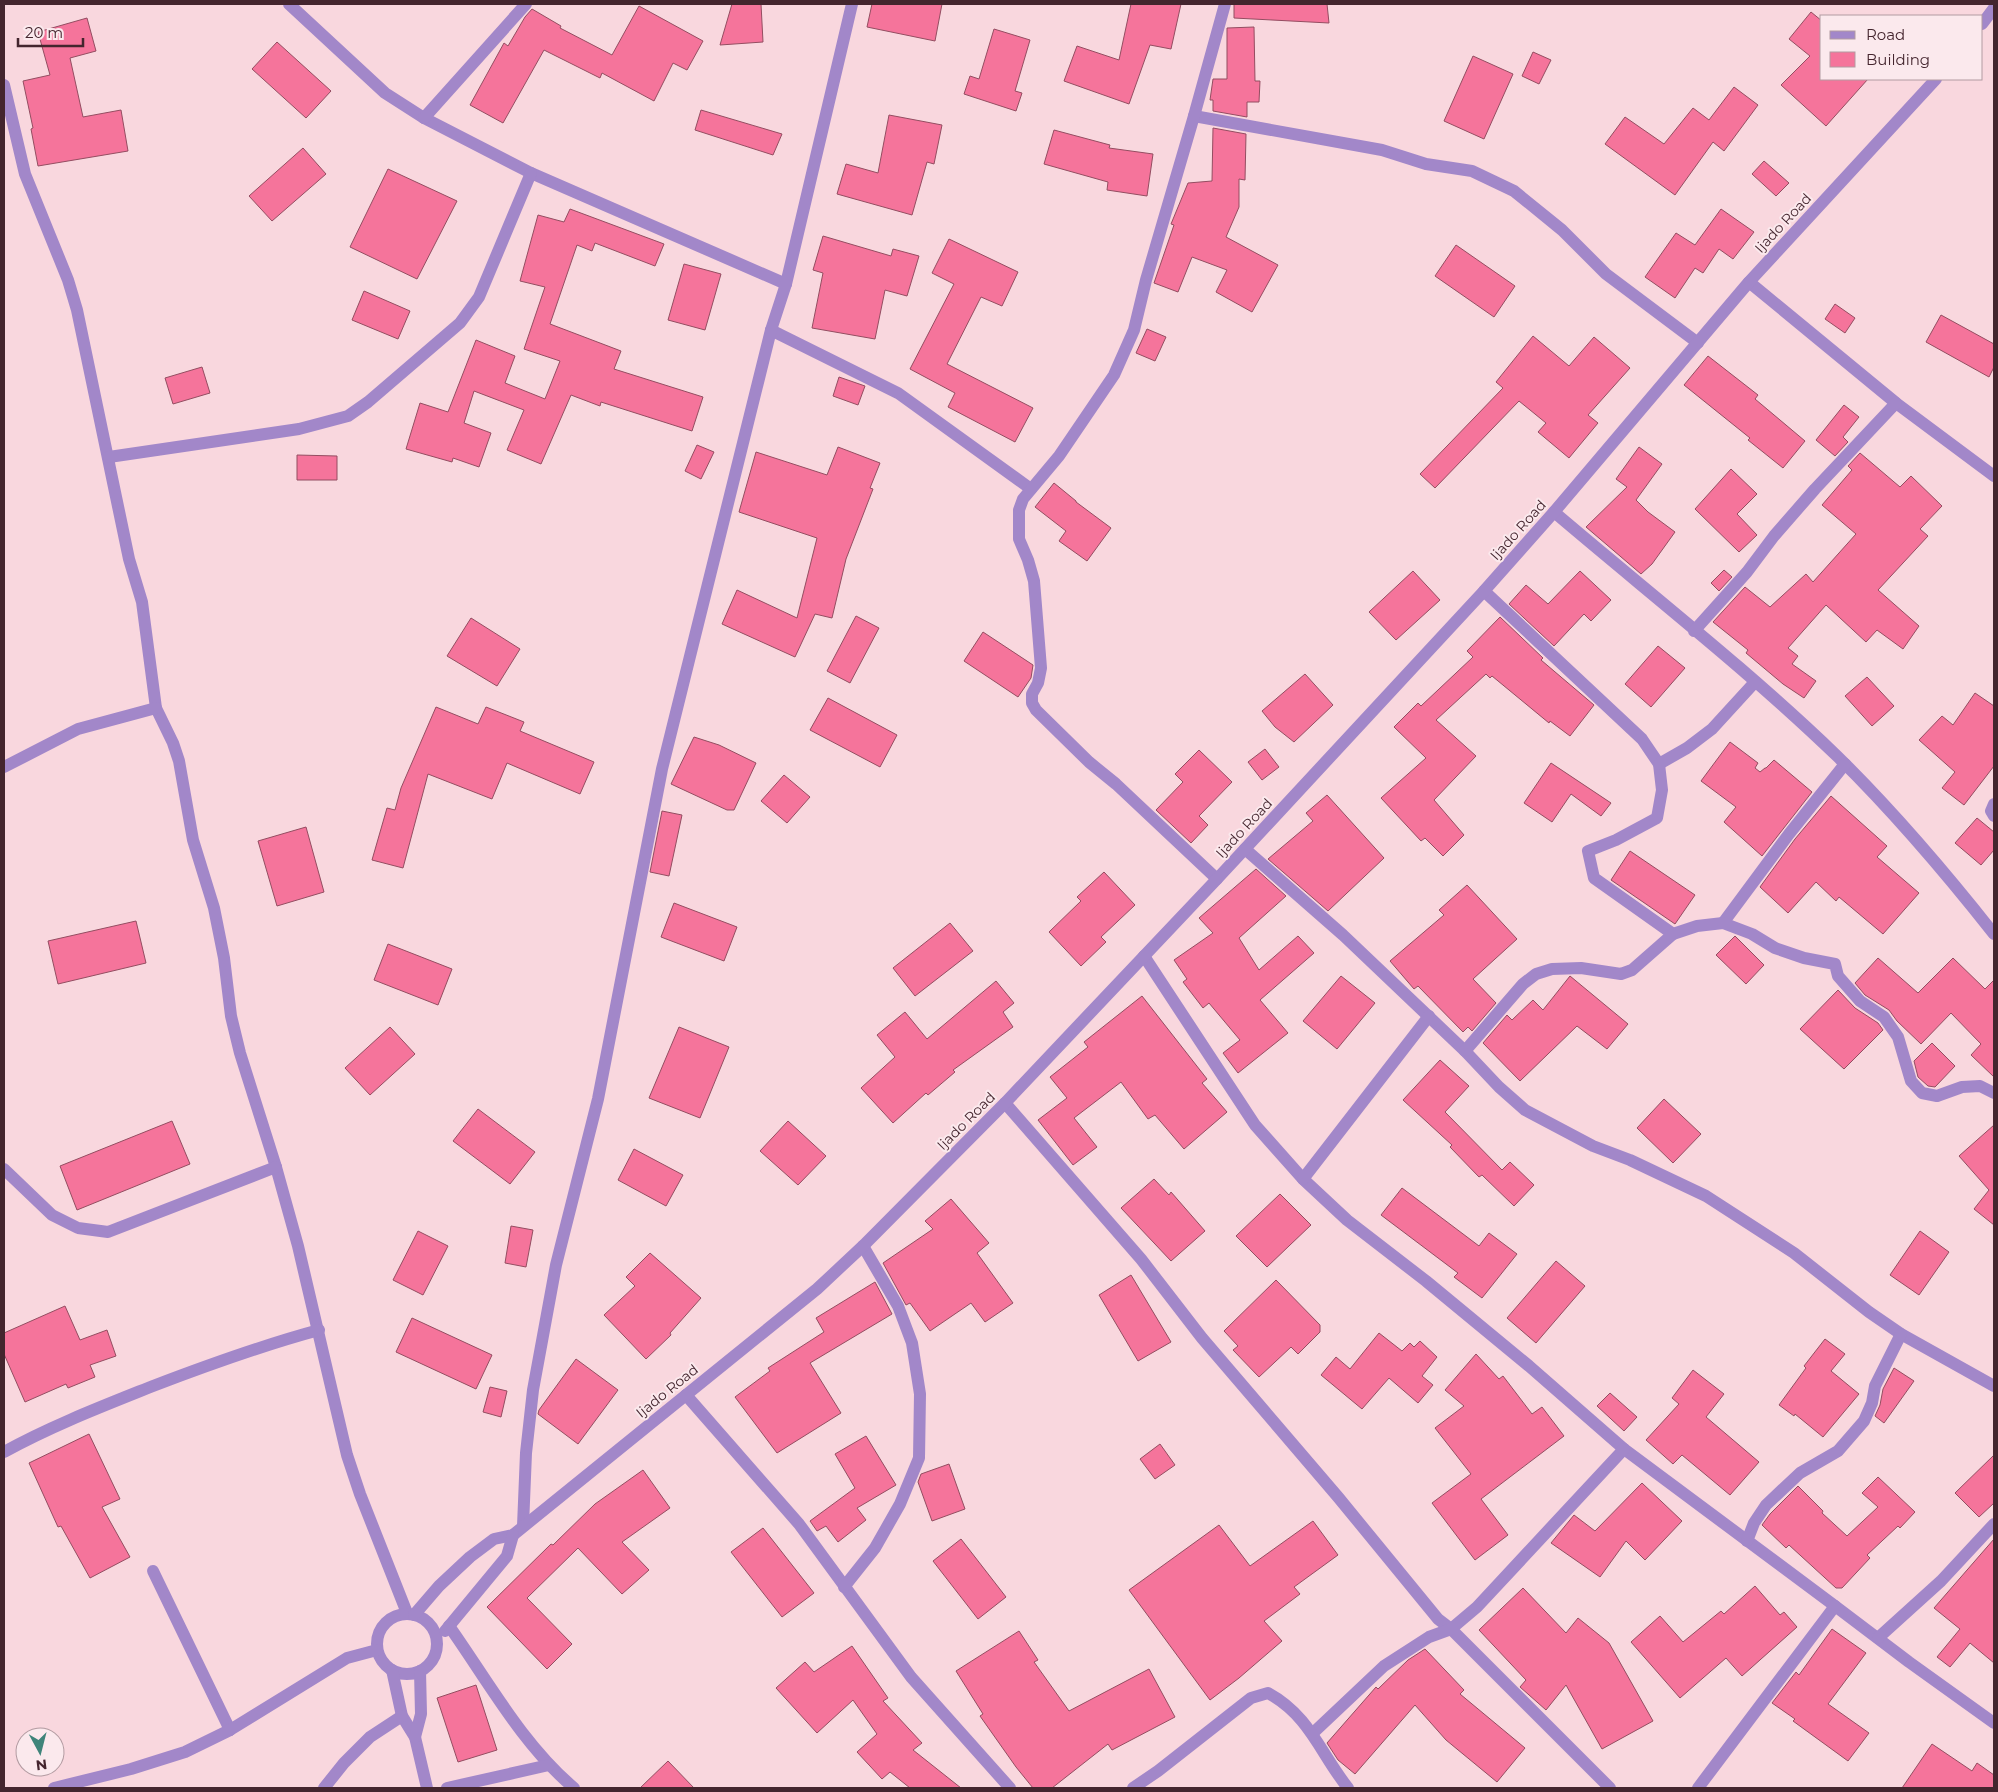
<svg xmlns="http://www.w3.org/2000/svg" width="1998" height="1792" font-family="Montserrat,sans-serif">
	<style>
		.building { fill: #f5749b; stroke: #944d61 }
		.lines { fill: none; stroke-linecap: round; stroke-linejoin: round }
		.minor { stroke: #a287c9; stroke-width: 12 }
		.labels { text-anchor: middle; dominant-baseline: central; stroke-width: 4; stroke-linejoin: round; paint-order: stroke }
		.street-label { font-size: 14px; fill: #44252e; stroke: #fbe9ed }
	</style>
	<rect width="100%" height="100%" fill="#f9d7de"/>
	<g class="building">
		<path d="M732 4H761L763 42 720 45Z"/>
		<path d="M872 4H942L935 41 867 27Z"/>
		<path d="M1131 4H1181L1171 49 1150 45 1129 104 1064 81 1077 46 1119 60Z"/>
		<path d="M1234 4H1327L1329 23 1234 18Z"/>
		<path d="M639 6 703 41 687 70 673 63 654 101 602 73 600 78 544 50 503 123 470 105 504 43 508 46 525 17 532 9 561 26 560 28 612 55Z"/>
		<path d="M1811 12 1822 21V79H1868L1826 126 1781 85 1810 56 1789 39Z"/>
		<path d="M87 18 96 51 70 58 83 117 121 110 128 151 38 166 31 129 33 128 23 81 50 75 38 32Z"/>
		<path d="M1254 27 1255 81H1260L1259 102H1247V117L1213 111V100H1210L1213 79H1227V28Z"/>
		<path d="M994 29 1030 40 1015 91 1022 93 1016 111 964 94 970 76 979 79Z"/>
		<path d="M277 42 331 91 306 118 252 69Z"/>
		<path d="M1533 52 1551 60 1539 84 1522 76Z"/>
		<path d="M1473 56 1513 74 1484 139 1444 121Z"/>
		<path d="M1734 87 1758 105 1724 151 1713 142 1675 195 1605 144 1625 117 1664 144 1693 108 1709 120Z"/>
		<path d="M701 110 782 134 773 155 695 130Z"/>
		<path d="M889 115 942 125 934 164 927 162 912 215 837 194 846 164 878 173Z"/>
		<path d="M1213 128 1246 134 1245 180 1239 179V207L1226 237 1278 265 1252 312 1216 292 1227 270 1192 257 1178 292 1154 283 1174 225 1171 224 1188 183 1212 181Z"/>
		<path d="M1054 130 1110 145 1109 148 1153 154 1147 196 1107 190 1108 182 1044 164Z"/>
		<path d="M303 148 326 174 272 221 249 196Z"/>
		<path d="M1764 161 1789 183 1776 196 1752 174Z"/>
		<path d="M388 169 457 201 417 279 350 247Z"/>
		<path d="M570 209 664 244 655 266 595 243 592 251 577 245 550 324 621 351 614 369 703 397 692 431 601 402 600 406 571 395 541 464 507 450 524 410 474 391 464 423 491 433 479 467 453 458 452 462 406 449 420 403 448 412 476 340 515 356 505 383 545 399 560 361 524 349 545 287 520 281 538 215 564 222Z"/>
		<path d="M1721 209 1754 232 1733 259 1719 249 1703 273 1695 268 1675 298 1645 277 1676 233 1695 245Z"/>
		<path d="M823 236 891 256 893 249 919 256 907 296 885 290 875 339 812 328 823 273 813 270Z"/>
		<path d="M949 239 1018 272 1002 306 981 297 947 364 1033 408 1015 442 948 407 955 393 910 369 954 284 932 273Z"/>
		<path d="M1456 245 1515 286 1494 317 1435 276Z"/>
		<path d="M684 264 721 274 705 330 668 320Z"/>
		<path d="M364 291 410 311 398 339 352 320Z"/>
		<path d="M1835 304 1855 318 1845 333 1825 319Z"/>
		<path d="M1941 315 1994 344V367L1989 377 1926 342Z"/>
		<path d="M1147 329 1166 337 1155 361 1136 353Z"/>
		<path d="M1533 336 1569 366 1594 337 1630 368 1588 415 1598 423 1569 458 1538 432 1546 423 1519 401 1435 488 1420 474 1503 388 1496 382Z"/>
		<path d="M1708 356 1758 395 1755 399 1805 441 1783 468 1748 440 1750 438 1684 385Z"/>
		<path d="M202 367 210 393 173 404 165 378Z"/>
		<path d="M839 377 865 386 858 405 833 396Z"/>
		<path d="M1844 405 1859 417 1843 437 1848 442 1835 456 1816 440Z"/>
		<path d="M697 445 714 452 701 479 685 471Z"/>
		<path d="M838 447 880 463 870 488 873 489 846 559 832 618 815 614 795 657 722 624 737 590 797 618 817 538 739 512 756 452 827 475Z"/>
		<path d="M1639 447 1662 464 1636 500 1648 512 1675 532 1652 564 1641 574 1586 527 1627 487 1616 479Z"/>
		<path d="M1860 453 1900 487 1911 476 1942 506 1920 529 1928 536 1878 590 1919 626 1903 649 1877 630 1866 642 1826 605 1788 648 1798 656 1792 664 1816 681 1804 698 1783 684 1746 653 1748 650 1713 622 1745 587 1770 607 1806 574 1813 582 1856 534 1822 505 1852 470 1848 466Z"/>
		<path d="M297 455 337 456V480H297Z"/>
		<path d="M1731 469 1757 494 1737 514 1757 535 1739 552 1695 509Z"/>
		<path d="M1054 483 1076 501V502L1111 528 1087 561 1059 541 1066 531 1035 507Z"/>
		<path d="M1724 570 1732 577 1719 591 1711 583Z"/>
		<path d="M1413 571 1440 600 1396 640 1369 612Z"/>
		<path d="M1580 571 1611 600 1591 621 1584 614 1554 646 1509 604 1526 585 1548 604Z"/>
		<path d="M856 616 879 628 850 683 827 671Z"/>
		<path d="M1500 617 1543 658 1541 660 1594 705 1570 736 1550 721 1549 723 1492 676 1490 678 1486 674 1436 720 1476 756 1434 800 1464 835 1443 856 1425 838 1421 841 1381 798 1426 758 1394 727 1418 703 1421 706 1473 657 1467 651Z"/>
		<path d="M471 618 520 649 497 686 447 656Z"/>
		<path d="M983 632 1033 665 1031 678 1018 697 964 661Z"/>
		<path d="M1658 646 1685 668 1651 707 1625 684Z"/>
		<path d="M1305 674 1333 705 1294 742 1275 727 1262 711Z"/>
		<path d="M1867 677 1894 706 1872 726 1845 696Z"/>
		<path d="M1975 693 1994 706V766L1964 805 1942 788 1955 772 1919 740 1942 716 1953 725Z"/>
		<path d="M828 698 897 735 880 767 810 730Z"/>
		<path d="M436 707 478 724 486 707 524 722 520 731 594 762 580 794 507 763 492 799 428 774 403 868 372 860 387 808 395 810 401 788Z"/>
		<path d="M694 737 719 745 756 763 734 810H727L671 784Z"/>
		<path d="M1730 742 1758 763 1755 768 1760 772 1765 768H1766L1774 760 1812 792 1762 856 1724 822 1736 807 1701 781Z"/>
		<path d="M1265 749 1279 767 1262 780 1248 762Z"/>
		<path d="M1199 750 1232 782 1199 816 1208 825 1191 843 1156 810 1183 782 1175 774Z"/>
		<path d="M1551 763 1611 803 1601 816 1571 794 1552 822 1524 803Z"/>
		<path d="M784 775 810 797 787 823 761 801Z"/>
		<path d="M1327 795 1384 858 1328 911 1268 859 1313 821 1306 813Z"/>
		<path d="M1831 796 1887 846 1877 857 1919 893 1883 934 1839 897 1836 901 1816 882 1788 913 1760 887 1795 839Z"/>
		<path d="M662 811 682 815 669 876 650 872Z"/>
		<path d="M1977 818 1994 832V850L1981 865 1955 843Z"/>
		<path d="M306 827 324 892 277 906 258 841Z"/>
		<path d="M1630 851 1695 895 1675 924 1611 880Z"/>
		<path d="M1256 869 1286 896 1239 938 1259 970 1298 936 1314 953 1260 1000 1288 1033 1238 1073 1223 1053 1240 1040 1209 1003 1203 1008 1183 982 1187 979 1174 960 1213 933 1199 918Z"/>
		<path d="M1104 872 1135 905 1101 937 1106 942 1081 966 1049 932 1081 901 1077 897Z"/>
		<path d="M1467 885 1517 939 1473 979 1496 1003 1472 1031 1468 1027 1463 1032 1418 986 1414 989 1390 961 1444 915 1439 910Z"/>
		<path d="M674 903 737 927 724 961 661 937Z"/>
		<path d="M136 921 146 963 58 984 48 941Z"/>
		<path d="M950 923 973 951 915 996 893 968Z"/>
		<path d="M1735 936 1764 965 1746 984 1716 955Z"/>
		<path d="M388 944 452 969 438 1005 374 980Z"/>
		<path d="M1878 958 1918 993 1953 958 1985 989 1994 980V1077L1971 1055 1981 1044 1951 1013 1921 1044 1897 1021 1889 1010 1865 995 1855 983Z"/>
		<path d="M1341 976 1375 1003 1337 1049 1303 1021Z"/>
		<path d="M1570 976 1628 1024 1607 1049 1577 1026 1520 1081 1483 1043 1507 1015 1512 1020 1533 1000 1543 1010Z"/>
		<path d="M996 981 1014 1003 1003 1012 1013 1027 953 1070 955 1072 928 1095 926 1093 893 1123 861 1088 895 1057 877 1035 905 1012 927 1039Z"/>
		<path d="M1838 990 1855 1008 1878 1023 1883 1030 1844 1069 1800 1029Z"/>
		<path d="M1142 996 1207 1079 1202 1083 1227 1112 1184 1149 1155 1115 1148 1119 1121 1082 1074 1118 1097 1147 1073 1165 1038 1120 1067 1098 1050 1077 1088 1047 1084 1042Z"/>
		<path d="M390 1027 415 1054 370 1095 345 1068Z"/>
		<path d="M679 1027 729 1047 700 1118 649 1098Z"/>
		<path d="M1932 1043 1955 1066 1935 1087 1928 1086 1918 1077 1914 1061Z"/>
		<path d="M1440 1060 1469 1086 1445 1112 1502 1170 1510 1162 1534 1185 1514 1206 1482 1175 1479 1177 1450 1147 1452 1145 1403 1100Z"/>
		<path d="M1664 1099 1701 1134 1673 1163 1637 1128Z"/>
		<path d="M478 1109 535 1152 510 1184 453 1141Z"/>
		<path d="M172 1121 190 1164 77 1210 60 1166Z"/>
		<path d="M788 1121 826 1156 798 1185 760 1151Z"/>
		<path d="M1994 1125V1225L1974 1209 1989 1190 1959 1156Z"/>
		<path d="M634 1149 683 1175 666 1206 618 1180Z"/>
		<path d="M1154 1179 1169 1195 1171 1192 1205 1231 1171 1261 1121 1208Z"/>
		<path d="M1402 1188 1479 1246 1489 1233 1517 1254 1482 1298 1454 1277 1458 1273 1381 1215Z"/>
		<path d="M1280 1194 1311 1225 1267 1267 1236 1236Z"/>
		<path d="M951 1199 989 1243 977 1253 1013 1303 985 1322 971 1303 930 1331 910 1303 906 1305 883 1263 933 1229 925 1221Z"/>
		<path d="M511 1226 533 1230 526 1267 505 1263Z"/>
		<path d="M418 1231 448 1246 423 1295 393 1280Z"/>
		<path d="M1920 1231 1949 1252 1919 1295 1890 1275Z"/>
		<path d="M650 1253 701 1298 670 1333 671 1335 646 1359 604 1315 635 1286 626 1277Z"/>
		<path d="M1556 1261 1585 1286 1536 1343 1507 1318Z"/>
		<path d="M1131 1275 1171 1342 1138 1361 1099 1295Z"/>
		<path d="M1276 1280 1320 1325V1332L1298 1354 1291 1347 1259 1377 1233 1350 1238 1346 1224 1331Z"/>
		<path d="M875 1282 892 1314 810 1363 841 1413 777 1453 735 1397 770 1371 768 1368 824 1332 816 1318Z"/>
		<path d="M65 1306 80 1340 107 1330 116 1356 90 1365 95 1377 68 1388 66 1384 25 1402 4 1354V1333Z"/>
		<path d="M412 1318 492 1355 476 1389 396 1352Z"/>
		<path d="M1379 1333 1402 1351 1410 1343 1414 1347 1420 1341 1437 1357 1422 1376 1433 1385 1418 1403 1389 1378 1362 1409 1321 1375 1336 1357 1350 1369Z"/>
		<path d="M1825 1339 1845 1354 1831 1371 1859 1394 1823 1437 1795 1414 1794 1416 1779 1405 1806 1368 1804 1366Z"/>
		<path d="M1476 1354 1499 1379 1503 1376 1532 1414 1542 1407 1564 1436 1481 1499 1508 1535 1475 1560 1432 1503 1471 1474 1435 1428 1464 1406 1445 1390Z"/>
		<path d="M576 1359 618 1390 578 1444 538 1414 539 1410Z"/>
		<path d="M1894 1368 1914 1381 1884 1423 1875 1416 1880 1405 1883 1389Z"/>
		<path d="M1693 1370 1724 1394 1706 1417 1759 1462 1730 1495 1682 1455 1673 1464 1646 1440 1679 1404 1672 1398Z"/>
		<path d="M490 1387 507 1391 501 1417 483 1412Z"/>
		<path d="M1610 1393 1637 1417 1624 1431 1597 1406Z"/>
		<path d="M89 1434 120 1499 102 1507 130 1557 90 1578 61 1526 58 1527 29 1463Z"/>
		<path d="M866 1436 896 1485 857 1508 866 1520 838 1542 826 1526 817 1531 810 1521 855 1488 835 1454Z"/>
		<path d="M1160 1444 1175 1465 1155 1479 1140 1459Z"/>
		<path d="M1994 1455V1503L1979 1517 1955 1493Z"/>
		<path d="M949 1464 965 1509 932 1521 918 1482 921 1474Z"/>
		<path d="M643 1470 670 1508 622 1542 649 1570 622 1594 578 1548 527 1598 572 1644 547 1669 487 1607 551 1544 553 1545 595 1504Z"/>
		<path d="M1878 1477 1915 1512 1900 1528 1898 1526 1867 1555 1870 1558 1842 1588H1836L1789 1545 1786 1548 1762 1525 1770 1514 1798 1486 1823 1511 1822 1513 1847 1536 1878 1507 1862 1493Z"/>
		<path d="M1642 1483 1682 1521 1645 1560 1626 1541 1600 1577 1551 1543 1574 1515 1595 1531Z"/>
		<path d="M1313 1521 1338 1555 1294 1587 1300 1594 1264 1621 1282 1641 1239 1678 1210 1700 1129 1590 1219 1525 1250 1566Z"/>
		<path d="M763 1528 814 1593 782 1617 731 1552Z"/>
		<path d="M961 1539 1006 1597 978 1619 933 1561Z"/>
		<path d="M1994 1539V1663L1970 1643 1950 1667 1937 1657 1960 1629 1934 1608Z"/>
		<path d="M1755 1586 1780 1615 1784 1612 1797 1627 1742 1676 1726 1658 1680 1698 1631 1642 1660 1616 1683 1642 1721 1611 1724 1614Z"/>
		<path d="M1523 1588 1566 1633 1578 1618 1609 1643 1653 1721 1602 1749 1566 1685 1546 1710 1520 1687 1526 1680 1479 1630Z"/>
		<path d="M1832 1629 1866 1653 1828 1704 1869 1733 1848 1761 1793 1721 1795 1719 1772 1703 1796 1672 1799 1675Z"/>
		<path d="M1019 1631 1038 1660 1034 1662 1069 1711 1149 1669 1175 1717 1112 1750 1108 1744 1052 1788H1033L1016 1767 980 1716 983 1714 956 1671Z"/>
		<path d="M852 1646 888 1698 883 1701 922 1743 913 1750 961 1788H910L890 1772 882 1779 857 1752 877 1734 853 1700 817 1733 776 1688 805 1662 814 1672Z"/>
		<path d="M1425 1649 1464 1690 1460 1694 1525 1748 1497 1782 1446 1740 1415 1705 1355 1774 1338 1760 1327 1743 1376 1687 1378 1689 1408 1660Z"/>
		<path d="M476 1685 497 1750 458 1762 437 1698Z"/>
		<path d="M1932 1744 1972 1771 1977 1763 1994 1775V1788H1902Z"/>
		<path d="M668 1761 694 1788H640Z"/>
	</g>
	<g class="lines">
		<g class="minor">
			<path d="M289 4 385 93 424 118 531 173 786 284"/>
			<path d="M1982 24 1994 8"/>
			<path d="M4 85 25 174 68 280 77 310 129 559 142 602 156 708 173 743 179 761 193 840 214 908 224 958 231 1016 240 1053 276 1167 298 1246 347 1455 360 1494 407 1613"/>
			<path d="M1194 116 1382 150 1426 164 1472 171 1514 191 1562 230 1606 274 1698 343"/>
			<path d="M424 118 526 4"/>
			<path d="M1749 282 1896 403 1994 476"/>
			<path d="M771 330 898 393 1031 489"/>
			<path d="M109 457 299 429 348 416 368 402 460 323 479 297 531 173"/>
			<path d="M1554 512C1649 593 1748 670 1837 756 1894 812 1945 872 1994 934"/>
			<path d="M1484 591 1642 739 1659 764 1662 790 1657 818 1616 840 1588 851 1594 878 1673 934"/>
			<path d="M1694 631 1747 572 1774 536 1815 489 1896 403"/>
			<path d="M1659 764 1687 748 1712 729 1755 682"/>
			<path d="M4 767 78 729 156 708"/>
			<path d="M1994 804 1991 811 1994 816"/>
			<path d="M1245 849 1343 935 1465 1051 1499 1087 1525 1110 1593 1146 1630 1160 1706 1196 1794 1253 1869 1312 1901 1334 1994 1386"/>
			<path d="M1217 879 1116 784 1089 762 1036 710 1032 703V694L1038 683 1041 668 1034 581 1028 560 1019 539V510L1023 499 1059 456 1114 375 1134 330 1146 280 1194 116 1225 4"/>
			<path d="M1723 923 1789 834 1845 764"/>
			<path d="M1144 956 1255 1125 1303 1179 1347 1220 1426 1281 1529 1366 1624 1449 1835 1606 1909 1662 1994 1723"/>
			<path d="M1465 1051 1523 984 1536 974 1552 969 1581 968 1621 974 1632 970 1673 934 1697 926 1723 923 1752 934 1775 948 1804 958 1835 964 1838 976 1860 1001 1884 1017 1898 1037 1911 1081 1922 1093 1937 1096 1962 1087 1980 1086 1994 1093"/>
			<path d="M1005 1103 1141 1259 1202 1338 1338 1497 1438 1619 1451 1629 1610 1788"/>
			<path d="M4 1169 52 1215 78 1228 108 1232 276 1167"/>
			<path d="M1303 1179 1429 1016"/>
			<path d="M686 1395 799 1524 911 1677 1010 1788"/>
			<path d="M4 1452C51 1426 103 1406 153 1386 208 1365 263 1345 319 1330"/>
			<path d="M523 1526 526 1453 533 1390 556 1265 598 1099 662 769 771 330 786 284 852 4"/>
			<path d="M1747 1541 1754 1523 1766 1505 1800 1473 1838 1451 1864 1421 1872 1403 1875 1386 1901 1334"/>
			<path d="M153 1571 230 1730"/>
			<path d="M844 1587 875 1548 900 1504 919 1458 920 1394 912 1343 898 1306 863 1246"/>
			<circle cx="407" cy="1644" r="30"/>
			<path d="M414 1615 439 1586 470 1557 494 1539 513 1535 817 1289 863 1246 1005 1103 1217 879 1484 591 1554 512 1749 282 1936 79"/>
			<path d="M449 1626C488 1681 522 1744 574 1788"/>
			<path d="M445 1631 507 1556 513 1535"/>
			<path d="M1878 1638 1941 1581 1994 1524"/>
			<path d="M392 1670 402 1716 415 1737 427 1788"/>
			<path d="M1313 1733 1384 1666 1429 1637 1451 1629 1477 1607 1624 1449"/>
			<path d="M415 1737 421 1714 420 1671"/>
			<path d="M54 1788 131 1769 185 1752 230 1730 347 1658 377 1650"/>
			<path d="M324 1788 344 1763 370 1737 402 1716"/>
			<path d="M447 1788 549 1765"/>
			<path d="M1133 1788 1158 1771 1251 1698 1268 1693C1310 1716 1320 1753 1348 1788"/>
			<path d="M1698 1788 1835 1606"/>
		</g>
	</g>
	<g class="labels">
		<g class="street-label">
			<text transform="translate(1783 223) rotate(-47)">Ijado Road</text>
			<text transform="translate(1518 530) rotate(-48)">Ijado Road</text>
			<text transform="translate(1244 828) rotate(-47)">Ijado Road</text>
			<text transform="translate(966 1121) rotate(-45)">Ijado Road</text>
			<text transform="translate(667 1391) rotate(-39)">Ijado Road</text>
		</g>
	</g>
	<rect width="1998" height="1792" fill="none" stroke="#44252e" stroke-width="10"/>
	<rect x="1820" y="15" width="162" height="65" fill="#fbe9ed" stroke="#b29ba1"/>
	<rect x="1830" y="31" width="25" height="8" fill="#a287c9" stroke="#b29ba1"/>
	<text x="1866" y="40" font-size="15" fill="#44252e">Road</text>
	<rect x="1830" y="52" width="25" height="15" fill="#f5749b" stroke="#b29ba1"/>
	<text x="1866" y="65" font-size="15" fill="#44252e">Building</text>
	<g transform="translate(40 1752) rotate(173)"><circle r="24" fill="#fbe9ed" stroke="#b29ba1"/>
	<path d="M0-4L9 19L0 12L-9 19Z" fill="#3f847a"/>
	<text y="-8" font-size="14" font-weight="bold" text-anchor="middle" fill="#44252e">N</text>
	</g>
	<path d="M18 38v8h65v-8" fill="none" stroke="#44252e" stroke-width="2.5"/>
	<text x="25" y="38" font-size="15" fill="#44252e" stroke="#fbe9ed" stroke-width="4" paint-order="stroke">20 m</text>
</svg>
